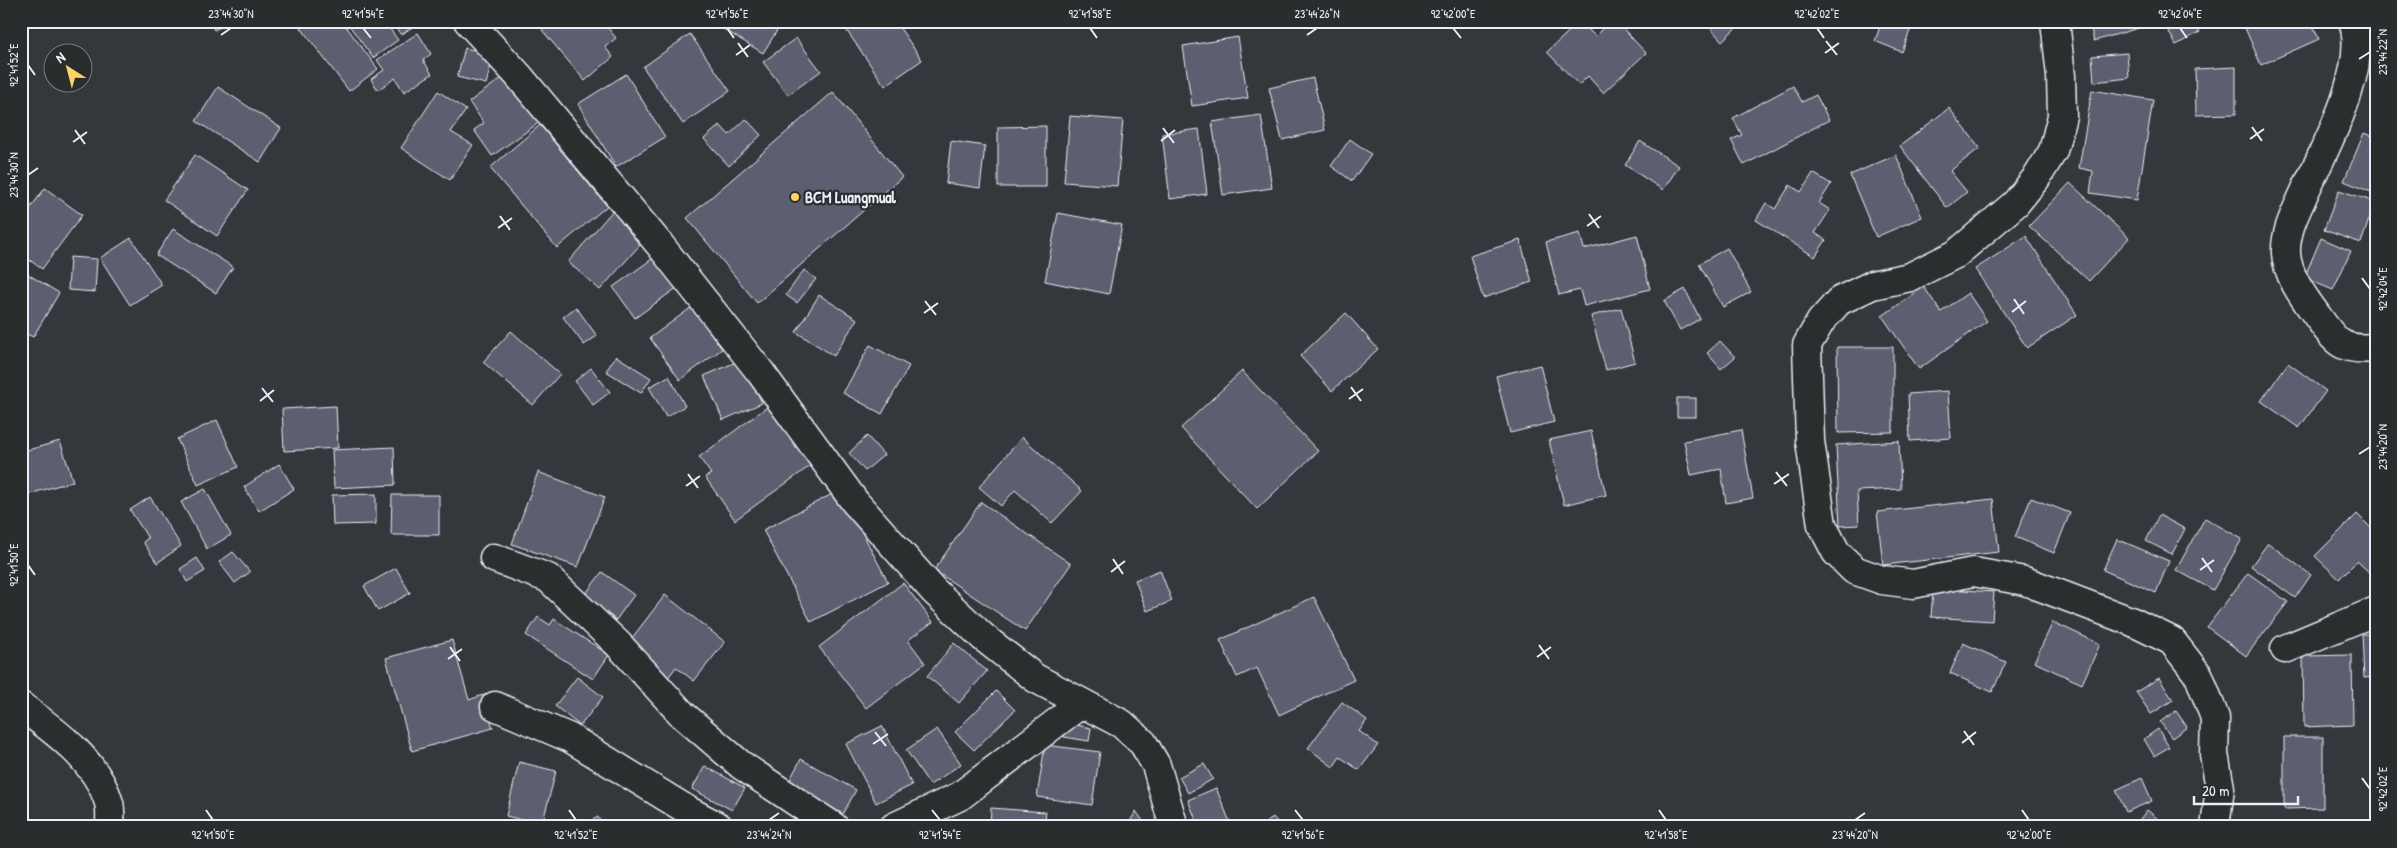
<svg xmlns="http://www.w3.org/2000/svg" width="2397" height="848" font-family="'Patrick Hand',sans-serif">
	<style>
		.building { fill: #5d5e6f; stroke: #e8f1f8 }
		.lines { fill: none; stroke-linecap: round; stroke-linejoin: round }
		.minor-casing { stroke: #e8f1f8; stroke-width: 31 }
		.minor { stroke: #2a2d2e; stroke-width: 28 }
		.ticks { fill: none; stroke: #e8f1f8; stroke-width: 2 }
		.poi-dot { fill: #ffd166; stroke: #2a2d2e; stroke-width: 2 }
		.labels { text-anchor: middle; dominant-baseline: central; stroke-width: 4.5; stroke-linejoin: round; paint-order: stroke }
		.poi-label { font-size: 16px; font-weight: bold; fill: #e8f1f8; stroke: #2a2d2e; text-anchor: start }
		.neatline { fill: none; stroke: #e8f1f8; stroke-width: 2 }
		.ticks-label { font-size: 12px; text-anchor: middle; fill: #e8f1f8 }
	</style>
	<rect width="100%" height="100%" fill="#34373b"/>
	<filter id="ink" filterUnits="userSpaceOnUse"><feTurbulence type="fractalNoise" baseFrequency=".02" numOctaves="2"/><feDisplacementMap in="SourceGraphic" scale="10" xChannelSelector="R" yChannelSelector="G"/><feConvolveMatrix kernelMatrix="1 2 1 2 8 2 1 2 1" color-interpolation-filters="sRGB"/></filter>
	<g filter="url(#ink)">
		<g class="building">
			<path d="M210 21H235L214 30Z"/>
			<path d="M301 21H342L378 69 349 91 298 24Z"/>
			<path d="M346 21H384L398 40 373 58Z"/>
			<path d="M391 21H417L418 23 401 35Z"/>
			<path d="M552 21H602L616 38 605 47 613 57 585 81 542 30Z"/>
			<path d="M710 21H783L763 53Z"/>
			<path d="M840 21H895L922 60 885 86Z"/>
			<path d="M1580 21 1595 36 1610 21H1616L1646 53 1603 93 1588 76 1579 85 1547 52Z"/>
			<path d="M1704 21H1743L1722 41Z"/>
			<path d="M1882 21H1893L1911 28 1902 52 1875 41Z"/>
			<path d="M2089 21H2148L2149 25 2094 41Z"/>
			<path d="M2163 21H2194L2200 32 2176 45Z"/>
			<path d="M2242 21H2311L2319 39 2261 65Z"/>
			<path d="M418 33 431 54 423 60 432 74 404 92 395 78 378 90 371 79 384 70 377 60Z"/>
			<path d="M690 34 730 91 683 124 643 67Z"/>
			<path d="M1238 37 1248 98 1192 106 1183 46Z"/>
			<path d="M796 38 821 71 788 95 763 62Z"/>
			<path d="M465 48 494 55 486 84 457 77Z"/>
			<path d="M2127 53 2129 78 2094 82 2092 56Z"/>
			<path d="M2236 67V114L2196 115 2195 69Z"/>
			<path d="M510 72 544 119 492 156 474 130 484 123 469 102Z"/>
			<path d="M626 74 665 137 616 167 578 104Z"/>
			<path d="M1313 78 1325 130 1282 140 1269 88Z"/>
			<path d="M1793 86 1802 102 1816 95 1829 120 1744 165 1731 140 1742 135 1733 118Z"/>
			<path d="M218 87 281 128 260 162 196 121Z"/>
			<path d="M2092 90 2153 100 2137 200 2090 193 2093 171 2079 168Z"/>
			<path d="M438 91 466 110 451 132 473 145 450 180 401 148Z"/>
			<path d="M833 92 902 177 757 303 687 218Z"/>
			<path d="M1949 108 1980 148 1950 171 1967 192 1947 208 1900 146Z"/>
			<path d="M1261 115 1272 188 1223 195 1212 122Z"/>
			<path d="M1070 116 1123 120 1117 186 1064 182Z"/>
			<path d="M746 119 761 135 729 166 704 139 720 125 729 135Z"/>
			<path d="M540 125 607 206 557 248 490 168Z"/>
			<path d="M1046 126V187H998V127Z"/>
			<path d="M1199 129 1207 194 1170 199 1162 134Z"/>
			<path d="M2364 133 2376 138V194L2344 181Z"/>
			<path d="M1350 139 1371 154 1352 181 1331 166Z"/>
			<path d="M951 141 985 146 980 188 946 183Z"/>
			<path d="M1640 141 1679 166 1663 190 1625 165Z"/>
			<path d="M195 155 248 190 217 236 164 200Z"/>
			<path d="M1896 155 1922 217 1876 237 1850 175Z"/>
			<path d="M1813 173 1831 184 1819 203 1830 210 1815 233 1826 240 1815 257 1756 220 1766 203 1775 209 1790 185 1801 192Z"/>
			<path d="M2070 183 2129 238 2089 281 2029 226Z"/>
			<path d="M45 188 82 215 42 269 21 254V221Z"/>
			<path d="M2339 190 2375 202 2361 243 2324 230Z"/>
			<path d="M615 208 647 237 600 290 568 262Z"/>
			<path d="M1058 213 1122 225 1109 294 1045 281Z"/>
			<path d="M173 229 233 267 216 293 156 255Z"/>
			<path d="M1580 233 1584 249 1637 235 1650 289 1584 306 1580 290 1559 295 1546 242Z"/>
			<path d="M2026 236 2077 315 2027 348 1975 269Z"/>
			<path d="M131 238 162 285 130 305 100 258Z"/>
			<path d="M2321 238 2351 251 2333 290 2304 278Z"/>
			<path d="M1520 240 1532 282 1483 298 1470 256Z"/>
			<path d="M1727 248 1751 292 1723 307 1699 264Z"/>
			<path d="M656 256 678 287 635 318 613 287Z"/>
			<path d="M70 257 97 259 95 292 68 290Z"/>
			<path d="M21 270 59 293 33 337 21 331Z"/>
			<path d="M804 270 816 279 797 303 786 295Z"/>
			<path d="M1924 287 1941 312 1968 293 1987 321 1919 369 1882 316Z"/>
			<path d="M1685 289 1700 319 1680 330 1664 301Z"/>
			<path d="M819 295 857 319 834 356 796 332Z"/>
			<path d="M576 307 597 336 584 345 563 317Z"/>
			<path d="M692 307 722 349 680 380 650 338Z"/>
			<path d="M1621 308 1635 362 1606 370 1591 316Z"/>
			<path d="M1346 313 1378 349 1332 391 1300 356Z"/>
			<path d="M511 331 560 374 533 405 483 362Z"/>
			<path d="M1720 341 1735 357 1721 369 1707 353Z"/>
			<path d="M870 345 909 366 882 414 843 393Z"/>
			<path d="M1837 347H1893V432L1838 433Z"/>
			<path d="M616 356 651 378 641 393 606 371Z"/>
			<path d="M743 359 762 403 723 420 704 376Z"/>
			<path d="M2288 363 2326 391 2299 428 2261 401Z"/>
			<path d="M1540 365 1554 422 1510 433 1496 376Z"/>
			<path d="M591 368 610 392 593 405 575 381Z"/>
			<path d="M1242 371 1318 451 1257 509 1181 428Z"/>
			<path d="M669 376 685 406 666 417 649 387Z"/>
			<path d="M1948 391 1951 438 1910 441 1908 394Z"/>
			<rect x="1677" y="398" width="19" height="19"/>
			<path d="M774 402 817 461 735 520 705 477 711 474 699 457Z"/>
			<path d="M336 406 338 448 284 451 282 409Z"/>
			<path d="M217 420 238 467 198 485 177 439Z"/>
			<path d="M1741 430 1753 498 1726 503 1721 469 1691 475 1684 441Z"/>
			<path d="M1591 431 1606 495 1564 505 1549 440Z"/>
			<path d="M867 436 884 455 865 471 849 453Z"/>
			<path d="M1022 437 1082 491 1052 523 1015 490 1001 506 979 487Z"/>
			<path d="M60 441 73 481 23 496 21 452Z"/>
			<path d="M1899 441 1901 489 1857 491 1859 525 1840 526 1836 445Z"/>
			<path d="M394 447 395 485 334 488 332 450Z"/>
			<path d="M279 464 294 489 259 511 244 487Z"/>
			<path d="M538 472 605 497 578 567 512 544Z"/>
			<path d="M205 489 231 535 207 549 181 502Z"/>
			<path d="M840 490 888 582 811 622 763 530Z"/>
			<path d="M376 494V524L333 525 332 495Z"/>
			<path d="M392 495H439V535H391Z"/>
			<path d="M150 497 181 546 157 563 143 542 148 538 130 510Z"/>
			<path d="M2031 498 2070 513 2054 553 2015 537Z"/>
			<path d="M1993 499 1999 552 1883 565 1877 512Z"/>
			<path d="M981 502 1071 564 1025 631 934 570Z"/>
			<path d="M2357 514 2376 533V573L2373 576 2357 561 2339 579 2315 556Z"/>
			<path d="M2159 515 2185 529 2172 554 2146 541Z"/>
			<path d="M2205 518 2242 539 2213 590 2176 570Z"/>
			<path d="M2117 539 2169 561 2156 593 2103 570Z"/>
			<path d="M2268 543 2311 575 2295 598 2251 566Z"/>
			<path d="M233 552 250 572 235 583 219 562Z"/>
			<path d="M197 558 205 571 187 582 180 569Z"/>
			<path d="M396 568 410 593 378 611 364 586Z"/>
			<path d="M1160 570 1172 601 1147 611 1135 580Z"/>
			<path d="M602 572 634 595 616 620 584 596Z"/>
			<path d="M2248 573 2288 602 2246 656 2207 627Z"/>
			<path d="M903 583 933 622 908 640 925 663 866 708 819 647Z"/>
			<path d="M1933 588 1994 592 1992 621 1931 617Z"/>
			<path d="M665 595 725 642 694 681 676 667 667 679 625 647Z"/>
			<path d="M1314 597 1354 680 1279 715 1257 668 1237 677 1220 640Z"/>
			<path d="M538 617 550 625 554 619 609 655 593 679 526 635Z"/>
			<path d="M2053 622 2100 644 2082 684 2034 662Z"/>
			<path d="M2362 634H2376V677L2364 678Z"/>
			<path d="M452 640 469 700 483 695 493 728 412 751 386 658Z"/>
			<path d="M954 643 987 671 959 703 927 676Z"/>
			<path d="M1963 643 2006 662 1992 692 1950 673Z"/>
			<path d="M2352 655 2353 725 2304 727 2303 656Z"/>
			<path d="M577 677 603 697 580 726 555 706Z"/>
			<path d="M2159 678 2173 700 2151 714 2136 692Z"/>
			<path d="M996 691 1015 710 974 750 955 732Z"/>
			<path d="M1342 702 1367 720 1359 731 1378 745 1359 770 1340 757 1333 767 1308 748Z"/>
			<path d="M2176 711 2187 727 2172 738 2160 722Z"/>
			<path d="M1067 723 1091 728 1089 741 1064 737Z"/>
			<path d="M882 726 912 785 876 803 846 744Z"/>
			<path d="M937 729 961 764 930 785 906 750Z"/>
			<path d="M2158 729 2169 747 2154 756 2144 739Z"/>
			<path d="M2284 737H2323V808L2284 809Z"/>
			<path d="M1045 745 1100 752 1092 805 1037 797Z"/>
			<path d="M801 759 856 790 843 814 788 783Z"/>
			<path d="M519 762 556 771 542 825 506 816Z"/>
			<path d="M1204 764 1213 779 1188 793 1179 777Z"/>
			<path d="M705 766 745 788 732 810 692 789Z"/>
			<path d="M2142 778 2152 801 2126 812 2116 790Z"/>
			<path d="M1216 788 1232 827H1199L1188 800Z"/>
			<path d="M991 808 1046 812 1044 827H990Z"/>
			<path d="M2147 810 2163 823 2160 827H2134Z"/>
			<path d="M1136 811 1147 827H1127Z"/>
			<path d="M598 817 603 827H579Z"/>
			<path d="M1273 817 1282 827H1262Z"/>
		</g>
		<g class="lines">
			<g class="minor-casing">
				<g id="minor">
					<path d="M468 21 518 75 660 245 761 373 855 502 934 591 983 637 1035 678 1122 724 1143 743 1156 765 1174 827"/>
					<path d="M2055 21 2061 76 2062 116 2053 151 2037 177 2016 203 1956 254 1910 277 1872 285 1839 301 1821 321 1807 345 1810 441 1822 525 1836 552 1854 570 1882 580 1913 584 1973 572 2025 581 2133 622 2172 641 2199 676 2215 718 2214 754 2220 788 2215 827"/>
					<path d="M2353 21C2369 68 2326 146 2306 189 2297 210 2285 230 2286 253 2287 276 2305 299 2318 317 2337 343 2341 351 2376 348"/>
					<path d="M494 558 548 578 618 644 683 715 741 765 834 827"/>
					<path d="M2285 649 2376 611"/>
					<path d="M21 706C55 731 97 761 109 803 111 810 110 819 110 827"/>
					<path d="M495 706 570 738 689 811 719 827"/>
					<path d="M894 827 960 796 1082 703"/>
				</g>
			</g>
			<use href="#minor" class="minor"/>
		</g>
	</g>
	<path class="ticks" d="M363 28 371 38M727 28 734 38M1090 28 1097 38M1453 28 1461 38M1817 28 1824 38M2180 28 2187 38M221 35 231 28M1307 35 1317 28M1826 41 1837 55M738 43 748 57M1825 53 1839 43M736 55 750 45M2359 59 2370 52M28 65 35 75M2252 127 2262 141M1163 128 1174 143M75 130 85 144M2250 139 2264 129M1161 141 1175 130M73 142 87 132M28 175 38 168M1589 214 1599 228M500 216 510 230M1587 226 1601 216M498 228 512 218M2362 278 2370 289M2014 299 2024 314M925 301 936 315M2012 312 2026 301M924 313 938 303M1351 387 1361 401M262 388 273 402M1349 399 1363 389M260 401 274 390M2359 454 2370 447M1776 472 1787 486M688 474 698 488M1774 484 1789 474M686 486 700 476M2202 558 2212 572M1113 559 1123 574M28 565 35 575M2200 570 2214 560M1111 572 1125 561M1539 645 1549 659M450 647 460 661M1537 657 1551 647M448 659 462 649M1964 731 1974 745M875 732 886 746M1962 743 1976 732M873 744 888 734M2362 778 2370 789M206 810 213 820M569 810 576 820M932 810 940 820M1295 810 1303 820M1659 810 1666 820M2022 810 2029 820M769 820 779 813M1855 820 1865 813"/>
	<circle class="poi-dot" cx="795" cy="197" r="5"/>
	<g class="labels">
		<g class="poi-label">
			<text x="805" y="197">BCM Luangmual</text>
		</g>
	</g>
	<rect width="2397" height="848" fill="none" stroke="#2a2d2e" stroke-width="55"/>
	<g transform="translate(68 68) rotate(324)"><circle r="24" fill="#2a2d2e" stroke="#767b7f"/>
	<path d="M0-4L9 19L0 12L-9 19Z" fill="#ffd166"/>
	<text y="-8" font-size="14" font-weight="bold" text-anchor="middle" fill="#e8f1f8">N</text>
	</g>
	<path d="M2194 796v8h104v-8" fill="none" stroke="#e8f1f8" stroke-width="2.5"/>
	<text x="2202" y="796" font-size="15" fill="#e8f1f8" stroke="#2a2d2e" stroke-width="4" paint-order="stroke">20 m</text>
	<rect x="28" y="28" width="2342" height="792" class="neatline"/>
	<g class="ticks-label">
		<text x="231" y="18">23°44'30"N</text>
		<text x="363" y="18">92°41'54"E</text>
		<text x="727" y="18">92°41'56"E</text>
		<text x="1090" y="18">92°41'58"E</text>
		<text x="1317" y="18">23°44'26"N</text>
		<text x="1453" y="18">92°42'00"E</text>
		<text x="1817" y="18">92°42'02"E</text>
		<text x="2180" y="18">92°42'04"E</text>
		<text transform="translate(2383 52) rotate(-90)" y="4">23°44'22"N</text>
		<text transform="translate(14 65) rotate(-90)" y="4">92°41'52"E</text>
		<text transform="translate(14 175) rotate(-90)" y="4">23°44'30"N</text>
		<text transform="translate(2383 289) rotate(-90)" y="4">92°42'04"E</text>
		<text transform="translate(2383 447) rotate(-90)" y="4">23°44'20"N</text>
		<text transform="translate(14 565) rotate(-90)" y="4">92°41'50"E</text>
		<text transform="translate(2383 789) rotate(-90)" y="4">92°42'02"E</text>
		<text x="213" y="839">92°41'50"E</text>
		<text x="576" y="839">92°41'52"E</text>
		<text x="769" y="839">23°44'24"N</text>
		<text x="940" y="839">92°41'54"E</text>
		<text x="1303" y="839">92°41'56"E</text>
		<text x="1666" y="839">92°41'58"E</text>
		<text x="1855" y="839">23°44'20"N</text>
		<text x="2029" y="839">92°42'00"E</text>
	</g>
</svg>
